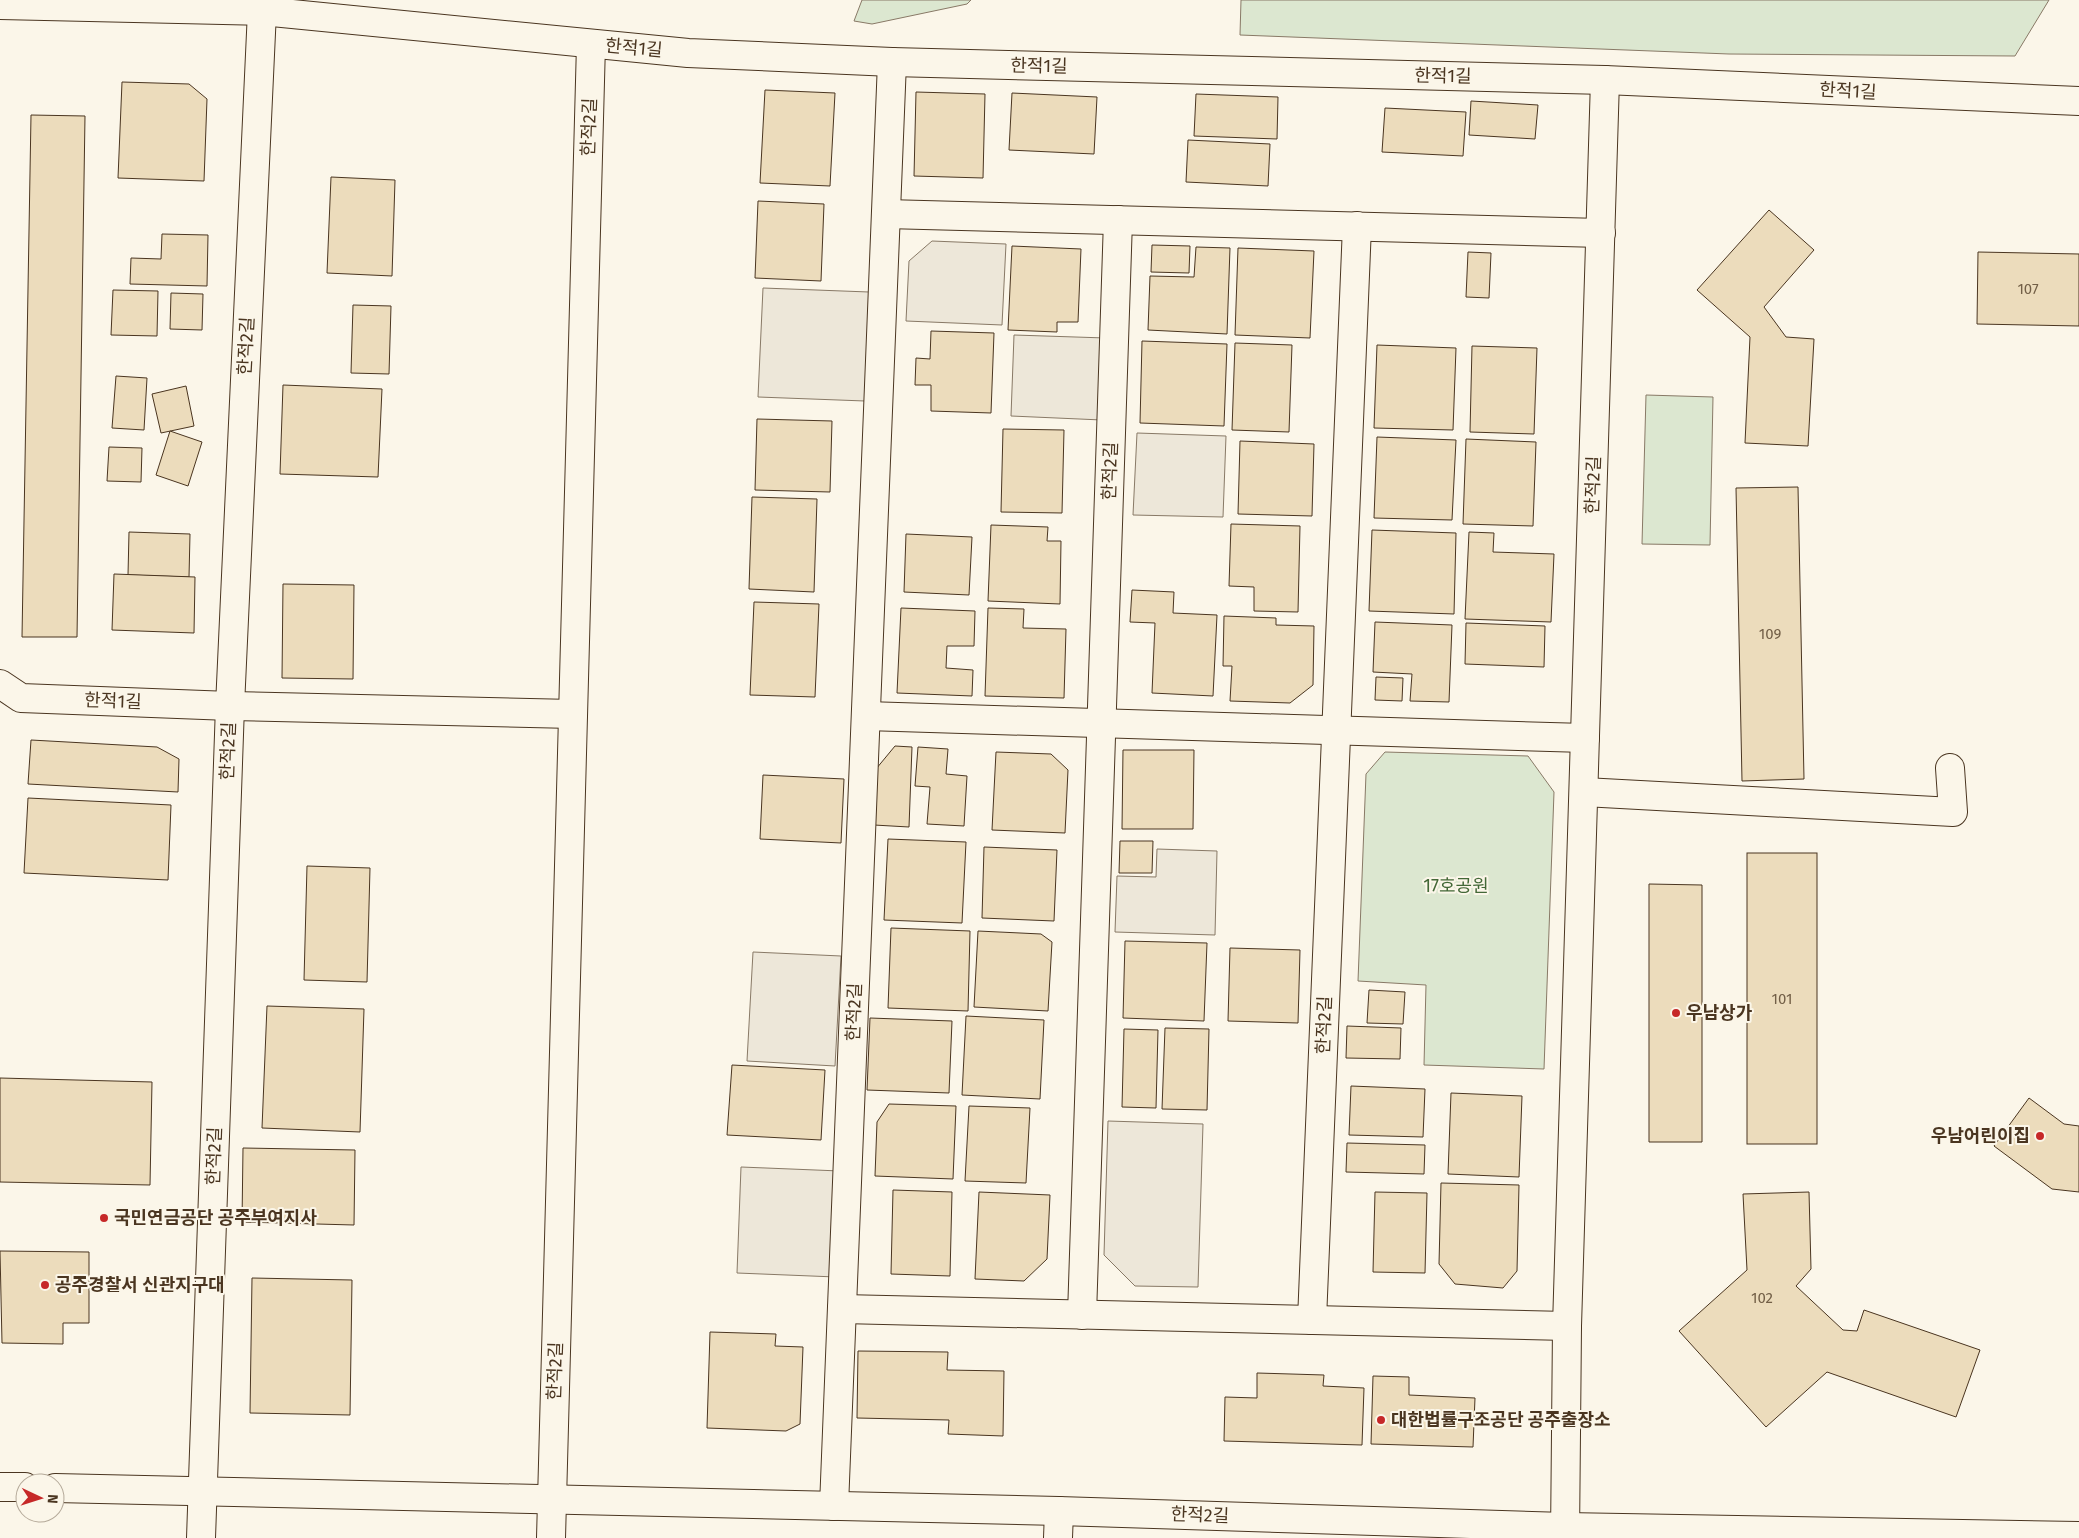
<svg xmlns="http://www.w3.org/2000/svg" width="2079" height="1538" font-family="'Fira Sans','Noto Sans KR',sans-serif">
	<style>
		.green { fill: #dce7d0; stroke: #887966 }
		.parking { fill: #ede7d9; stroke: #887966 }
		.building { fill: #ecdcbc; stroke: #4a3520 }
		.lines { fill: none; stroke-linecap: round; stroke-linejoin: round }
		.minor-casing { stroke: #4a3520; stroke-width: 30 }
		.minor { stroke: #fbf6e9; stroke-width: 28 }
		.poi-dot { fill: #c62828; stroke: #fbf6e9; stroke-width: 2 }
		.labels { text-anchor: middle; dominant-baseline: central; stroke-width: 4; stroke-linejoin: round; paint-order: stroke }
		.number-label { font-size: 15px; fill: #725f47 }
		.street-label { font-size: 18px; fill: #4a3520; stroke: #fbf6e9 }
		.park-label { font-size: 18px; fill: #436837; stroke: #fbf6e9 }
		.poi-label { font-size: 18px; font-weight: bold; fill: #4a3520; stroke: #fbf6e9; text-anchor: start }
	</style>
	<rect width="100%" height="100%" fill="#fbf6e9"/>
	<g class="green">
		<path d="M862 0H971L967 4 872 24 854 21Z"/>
		<path d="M1241 0H2049L2015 56 1729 54 1240 35Z"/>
		<path d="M1646 395 1713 397 1710 545 1642 544Z"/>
		<path d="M1385 752 1528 756 1554 792 1544 1069 1424 1065 1426 985 1358 981 1366 774Z"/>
	</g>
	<g class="parking">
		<path d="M932 241 1006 244 1002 325 906 321 909 261Z"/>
		<path d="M763 288 869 292 865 401 758 397Z"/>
		<path d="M1014 335 1106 338 1102 420 1011 416Z"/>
		<path d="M1137 433 1226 436 1223 517 1133 515Z"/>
		<path d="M1157 849 1217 851 1215 935 1115 932 1117 876 1156 877Z"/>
		<path d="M753 952 841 956 835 1066 747 1061Z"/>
		<path d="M1108 1121 1203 1124 1198 1287 1135 1286 1104 1255Z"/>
		<path d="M741 1167 840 1171 836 1277 737 1273Z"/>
	</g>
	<g class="building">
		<path d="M122 82 189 84 207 99 204 181 118 178Z"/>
		<path d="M765 90 835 93 830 186 760 183Z"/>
		<path d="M916 92 985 94 983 178 914 176Z"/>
		<path d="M1012 93 1097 97 1094 154 1009 150Z"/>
		<path d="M1196 94 1278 97 1277 139 1194 136Z"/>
		<path d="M1471 101 1538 105 1535 139 1469 135Z"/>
		<path d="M1385 108 1466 112 1463 156 1382 152Z"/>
		<path d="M31 115 85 116 77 637H22Z"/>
		<path d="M1188 140 1270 144 1268 186 1186 182Z"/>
		<path d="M331 177 395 180 392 276 327 273Z"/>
		<path d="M758 201 824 204 821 281 755 278Z"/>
		<path d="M1769 210 1814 250 1764 307 1786 337 1814 339 1808 446 1745 443 1750 337 1697 290Z"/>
		<path d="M162 234 208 235 207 286 130 284 131 258 161 259Z"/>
		<path d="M1152 245 1190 246 1189 273 1151 272Z"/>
		<path d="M1012 246 1081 249 1078 322H1057V332L1008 330Z"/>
		<path d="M1196 247 1230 248 1227 334 1148 330 1150 276 1194 277Z"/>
		<path d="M1238 248 1314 251 1310 338 1235 335Z"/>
		<path d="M1468 252 1491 253 1489 298 1466 297Z"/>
		<path d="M1978 252 2079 254V326L1977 324Z"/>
		<path d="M113 290 158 291 157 336 111 335Z"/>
		<path d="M171 293 203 294 202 330 170 329Z"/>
		<path d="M353 305 391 306 389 374 351 373Z"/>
		<path d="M931 331 994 333 991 413 931 411V385H915L916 358 930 359Z"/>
		<path d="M1142 341 1227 344 1224 426 1140 423Z"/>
		<path d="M1235 343 1292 345 1289 432 1232 430Z"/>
		<path d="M1377 345 1456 348 1453 430 1374 428Z"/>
		<path d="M1472 346 1537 348 1534 434 1470 432Z"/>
		<path d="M116 376 147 378 144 430 112 428Z"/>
		<path d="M283 385 382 389 378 477 280 474Z"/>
		<path d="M186 386 194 426 161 433 152 394Z"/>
		<path d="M757 419 832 421 830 492 755 490Z"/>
		<path d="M1003 429 1064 430 1062 513 1001 512Z"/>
		<path d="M170 431 202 442 188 486 156 475Z"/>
		<path d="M1377 437 1456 440 1452 520 1374 518Z"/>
		<path d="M1466 439 1536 442 1533 526 1463 524Z"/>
		<path d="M1240 441 1314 444 1312 516 1238 514Z"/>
		<path d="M109 447 142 448 141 482 107 481Z"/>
		<path d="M1798 487 1804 779 1742 781 1736 488Z"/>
		<path d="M752 497 817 499 814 592 749 589Z"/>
		<path d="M1231 524 1300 526 1298 612 1254 611V587L1229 586Z"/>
		<path d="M991 525 1048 527 1047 541H1061L1060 604 988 601Z"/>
		<path d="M1372 530 1456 533 1454 614 1369 611Z"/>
		<path d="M129 532 190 534 189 577 128 575Z"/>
		<path d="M1469 532 1494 533 1493 552 1554 554 1551 622 1465 619Z"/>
		<path d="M906 534 972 537 969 595 904 592Z"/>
		<path d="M114 574 195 577 194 633 112 630Z"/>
		<path d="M283 584 354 585 353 679 282 678Z"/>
		<path d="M1132 590 1174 592 1173 613 1217 615 1213 696 1152 693 1155 623 1130 622Z"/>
		<path d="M754 602 819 604 815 697 750 695Z"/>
		<path d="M901 608 975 611 974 646H947L946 668 973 670 972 696 897 693Z"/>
		<path d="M988 608 1024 609 1023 628 1066 629 1064 698 985 696Z"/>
		<path d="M1224 616 1276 618V625L1314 626 1313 685 1290 703 1230 701 1232 666H1223Z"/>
		<path d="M1375 622 1452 625 1449 702 1410 701 1412 674 1373 672Z"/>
		<path d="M1466 623 1545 626 1544 667 1465 664Z"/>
		<path d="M1376 677 1403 678 1402 701 1375 700Z"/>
		<path d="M31 740 157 747 179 759 178 792 28 784Z"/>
		<path d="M895 746 912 747 909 827 874 825 876 769Z"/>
		<path d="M918 747 948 749 946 774 967 776 964 826 927 824 930 787 915 786Z"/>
		<path d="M1123 750H1194L1193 829H1122Z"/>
		<path d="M996 752 1051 754 1068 770 1065 833 992 830Z"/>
		<path d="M763 775 844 779 841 843 760 839Z"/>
		<path d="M28 798 171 805 168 880 24 873Z"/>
		<path d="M888 839 966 842 962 923 884 920Z"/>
		<path d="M1120 841H1153L1152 873H1119Z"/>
		<path d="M984 847 1057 850 1054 921 982 918Z"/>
		<rect x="1747" y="853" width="70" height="291"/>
		<path d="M307 866 370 868 367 982 304 980Z"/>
		<path d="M1649 884 1702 885V1142H1649Z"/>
		<path d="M891 928 970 931 968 1011 888 1008Z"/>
		<path d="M978 931 1041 934 1052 942 1048 1011 974 1007Z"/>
		<path d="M1125 941 1207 943 1204 1021 1123 1018Z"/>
		<path d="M1230 948 1300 950 1298 1023 1228 1021Z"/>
		<path d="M1369 990 1405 992 1403 1024 1367 1023Z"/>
		<path d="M267 1006 364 1009 360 1132 262 1128Z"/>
		<path d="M966 1016 1044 1020 1040 1099 962 1095Z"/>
		<path d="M870 1018 952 1021 949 1093 867 1090Z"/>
		<path d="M1347 1026 1401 1028 1400 1059 1346 1058Z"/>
		<path d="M1165 1028 1209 1029 1207 1110 1162 1109Z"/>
		<path d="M1124 1029 1158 1030 1156 1108 1122 1107Z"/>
		<path d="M732 1065 825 1070 821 1140 727 1135Z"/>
		<path d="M0 1078 152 1082 150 1185 0 1182Z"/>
		<path d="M1351 1086 1425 1089 1423 1137 1349 1135Z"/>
		<path d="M1451 1093 1522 1096 1519 1177 1448 1174Z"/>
		<path d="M2029 1098 2064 1124 2079 1126V1192L2052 1189 1994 1146Z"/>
		<path d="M889 1104 956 1106 953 1179 875 1176 877 1122Z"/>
		<path d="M969 1106 1030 1108 1026 1183 965 1181Z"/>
		<path d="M1347 1143 1425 1145 1424 1174 1346 1172Z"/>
		<path d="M243 1148 355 1150 354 1225 242 1222Z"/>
		<path d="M1441 1183 1519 1185 1517 1271 1503 1288 1455 1284 1439 1264Z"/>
		<path d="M893 1190 952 1192 950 1276 891 1274Z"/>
		<path d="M979 1192 1050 1195 1047 1259 1024 1281 975 1279Z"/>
		<path d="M1375 1192 1427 1193 1425 1273 1373 1272Z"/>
		<path d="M1809 1192 1811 1269 1796 1286 1843 1330 1857 1331 1864 1310 1980 1350 1956 1417 1827 1372 1766 1427 1679 1331 1747 1270 1743 1194Z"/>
		<path d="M0 1251 89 1252V1323H63V1344L2 1343Z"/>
		<path d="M252 1278 352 1280 350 1415 250 1413Z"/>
		<path d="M710 1332 776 1334 775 1346 803 1347 800 1424 786 1431 707 1428Z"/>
		<path d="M858 1351 948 1352 947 1370 1004 1371 1003 1436 948 1434 949 1420 857 1418Z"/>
		<path d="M1257 1373 1324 1375 1323 1386 1364 1388 1362 1445 1224 1441 1225 1397 1257 1398Z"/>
		<path d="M1373 1376 1409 1377V1395L1475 1398 1473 1447 1371 1444Z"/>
	</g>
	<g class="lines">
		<g class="minor-casing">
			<g id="minor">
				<path d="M0 5 262 11 688 53 892 62 1605 80 2079 101"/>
				<path d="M886 214 1601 233"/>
				<path d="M0 684 21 698 230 706 573 714"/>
				<path d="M866 716 1585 738"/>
				<path d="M1584 792 1953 812 1950 768"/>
				<path d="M842 1309 1567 1326"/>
				<path d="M1082 1315 1118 220"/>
				<path d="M1312 1320 1357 226"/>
				<path d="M0 1487H25"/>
				<path d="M55 1488 1059 1511 1565 1527 2079 1536"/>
				<path d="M834 1506 892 62"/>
				<path d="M201 1538 230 706 262 11"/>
				<path d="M551 1538 591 44"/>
				<path d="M1058 1538 1059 1511"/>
				<path d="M1565 1538 1567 1326 1605 80"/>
			</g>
		</g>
		<use href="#minor" class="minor"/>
	</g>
	<g class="poi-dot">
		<circle cx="1676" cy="1013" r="5"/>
		<circle cx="2040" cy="1136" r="5"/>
		<circle cx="104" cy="1218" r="5"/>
		<circle cx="45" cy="1285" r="5"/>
		<circle cx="1381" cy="1420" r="5"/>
	</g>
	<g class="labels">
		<g class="number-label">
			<text x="2028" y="289">107</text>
			<text x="1770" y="634">109</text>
			<text x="1782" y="999">101</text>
			<text x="1762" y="1298">102</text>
		</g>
		<g class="street-label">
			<text transform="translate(634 48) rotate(5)">한적1길</text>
			<text transform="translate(1039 66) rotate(1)">한적1길</text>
			<text transform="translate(1443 76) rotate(1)">한적1길</text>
			<text transform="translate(1848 91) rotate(3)">한적1길</text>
			<text transform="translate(589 127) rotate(-88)">한적2길</text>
			<text transform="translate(246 346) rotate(-87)">한적2길</text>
			<text transform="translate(1110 471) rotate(-88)">한적2길</text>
			<text transform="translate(1593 485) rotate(-88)">한적2길</text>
			<text transform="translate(113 701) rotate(2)">한적1길</text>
			<text transform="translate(228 751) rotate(-88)">한적2길</text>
			<text transform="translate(854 1012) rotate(-88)">한적2길</text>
			<text transform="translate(1324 1025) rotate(-88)">한적2길</text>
			<text transform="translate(214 1156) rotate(-88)">한적2길</text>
			<text transform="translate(555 1371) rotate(-88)">한적2길</text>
			<text transform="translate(1200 1515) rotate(2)">한적2길</text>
		</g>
		<g class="park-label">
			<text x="1456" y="886">17호공원</text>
		</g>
		<g class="poi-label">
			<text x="1686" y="1013">우남상가</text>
			<text x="2030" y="1136" text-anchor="end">우남어린이집</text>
			<text x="114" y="1218">국민연금공단 공주부여지사</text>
			<text x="55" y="1285">공주경찰서 신관지구대</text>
			<text x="1391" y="1420">대한법률구조공단 공주출장소</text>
		</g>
	</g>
	<g transform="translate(40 1498) rotate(94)"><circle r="24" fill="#fbf6e9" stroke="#b4a999"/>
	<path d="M0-4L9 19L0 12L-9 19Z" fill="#c62828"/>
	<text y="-8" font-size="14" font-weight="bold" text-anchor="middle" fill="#4a3520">N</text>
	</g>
</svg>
